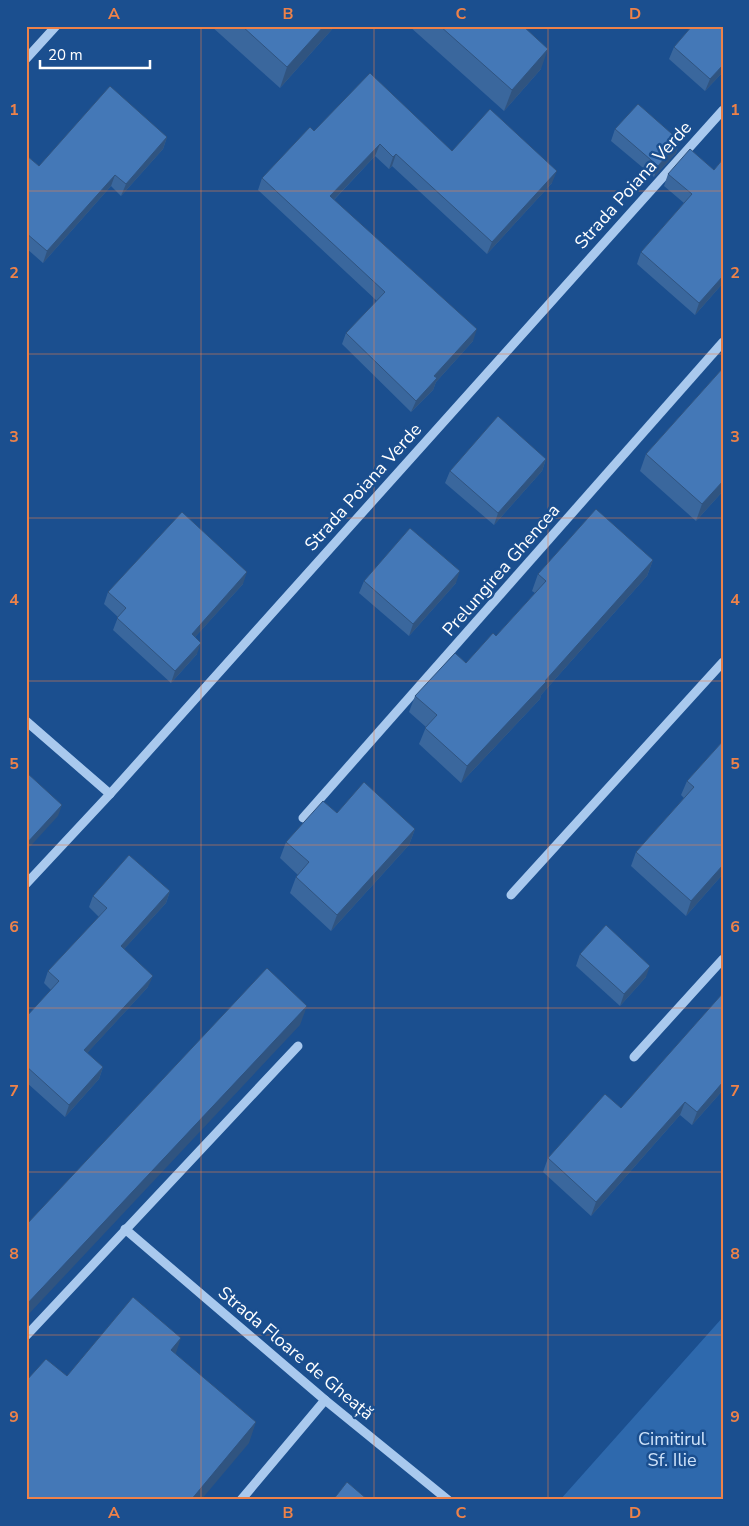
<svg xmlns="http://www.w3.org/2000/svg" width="749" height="1526" font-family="'Nunito Sans',sans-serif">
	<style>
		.green { fill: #2e69ad }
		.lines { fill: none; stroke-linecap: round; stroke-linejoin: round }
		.minor { stroke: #a9c9ee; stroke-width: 9 }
		.wall { fill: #3a679d }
		.shaded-wall { fill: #305480 }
		.building { fill: #4478b7; stroke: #305480 }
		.grid { fill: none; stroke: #ee8249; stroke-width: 1; stroke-opacity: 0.55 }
		.labels { text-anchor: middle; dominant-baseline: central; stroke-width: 5; stroke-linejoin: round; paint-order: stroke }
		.street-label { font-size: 18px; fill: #fff; stroke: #1b4f8f }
		.park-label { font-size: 18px; fill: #cfe3fa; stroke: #1b4f8f }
		.neatline { fill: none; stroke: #ee8249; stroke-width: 2 }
		.grid-label { font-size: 16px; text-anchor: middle; font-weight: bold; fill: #ee8249 }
	</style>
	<rect width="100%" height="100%" fill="#1b4f8f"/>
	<path class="green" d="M723 1317V1500H560Z"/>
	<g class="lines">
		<g class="minor">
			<path d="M26 59 56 26"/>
			<path d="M26 721 110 794"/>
			<path d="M303 818 723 342"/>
			<path d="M26 884 110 794 723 110"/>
			<path d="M511 895 723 662"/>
			<path d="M634 1057 723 959"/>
			<path d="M125 1229 325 1400 448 1500"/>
			<path d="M26 1336 298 1046"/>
			<path d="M241 1500 325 1400"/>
		</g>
	</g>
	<g class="wall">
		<path d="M211 26H335L280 88Z"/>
		<path d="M409 26H523L541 69 504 111Z"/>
		<path d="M723 26V72L705 91 669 59 674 47Z"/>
		<path d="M615 129 680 141 676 153 654 177 611 141Z"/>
		<path d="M314 131 452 151 552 183 487 254 392 166 389 169 375 156 334 200 473 341 436 382 433 390 411 412 342 344 346 333 377 301 258 190 262 178Z"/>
		<path d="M167 137 163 149 121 196 111 186 43 263 26 248V155L39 166Z"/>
		<path d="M723 159V283L695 315 637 264 641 252 684 203 664 186 668 174 714 170Z"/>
		<path d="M723 368V491L696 521 640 471 646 454Z"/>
		<path d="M546 459 542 471 494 525 445 483 450 471Z"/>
		<path d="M653 560 647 576 541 695 540 699 461 783 419 744 426 727 409 712 415 696 466 663 496 636 535 593 532 591 538 574Z"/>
		<path d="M364 581 456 583 409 636 359 593Z"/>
		<path d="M243 584 195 637 197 654 171 683 113 630 118 617 104 604 108 592Z"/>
		<path d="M723 739V874L686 916 631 866 636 852 684 798 681 795 687 781 722 742Z"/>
		<path d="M337 813 415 829 409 845 331 931 290 893 296 877 298 875 280 858 286 842Z"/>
		<path d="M170 891 166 903 124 949 148 987 87 1053 103 1067 99 1079 65 1117 26 1082V1017L51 990 44 983 48 971 99 917 89 907 93 896Z"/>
		<path d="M580 954 646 977 620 1006 576 966Z"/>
		<path d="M723 1090 692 1125 680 1115 591 1216 543 1172 548 1158 621 1108Z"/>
	</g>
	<g class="shaded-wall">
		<path d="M324 26H335L280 88 287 67Z"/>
		<path d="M548 49 541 69 504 111 512 90Z"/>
		<path d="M723 65V72L705 91 710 79Z"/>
		<path d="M167 137 163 149 121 196 126 184Z"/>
		<path d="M680 141 676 153 654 177 658 166Z"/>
		<path d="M380 144 375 156 326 208 330 196Z"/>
		<path d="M396 154 392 166 389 169 393 157Z"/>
		<path d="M557 171 552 183 487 254 492 242Z"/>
		<path d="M115 175 111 186 43 263 47 251Z"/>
		<path d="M723 276V283L695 315 699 303Z"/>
		<path d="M477 329 473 341 436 382 433 390 411 412 416 401 434 376Z"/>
		<path d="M546 459 542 471 494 525 498 513Z"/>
		<path d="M723 481V491L696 521 702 504Z"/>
		<path d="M653 560 647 576 541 695 540 699 461 783 467 766 545 681Z"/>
		<path d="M460 571 456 583 409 636 413 624Z"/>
		<path d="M247 572 243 584 187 646 192 634Z"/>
		<path d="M201 643 197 654 171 683 175 671Z"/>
		<path d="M62 805 58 816 26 851V844Z"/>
		<path d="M415 829 409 845 331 931 337 915Z"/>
		<path d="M723 865V874L686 916 691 901Z"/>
		<path d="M170 891 166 903 116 958 121 946Z"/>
		<path d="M650 966 646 977 620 1006 624 994Z"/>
		<path d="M153 976 148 987 79 1062 84 1050Z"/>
		<path d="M307 1006 300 1025 26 1317V1305Z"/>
		<path d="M103 1067 99 1079 65 1117 69 1105Z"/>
		<path d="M723 1082V1090L692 1125 697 1112Z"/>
		<path d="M685 1102 680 1115 591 1216 596 1202Z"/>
		<path d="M181 1338 174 1359 171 1350Z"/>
		<path d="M256 1422 249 1443 201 1500H191Z"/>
	</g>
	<g class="building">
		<path d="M242 26H324L287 67Z"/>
		<path d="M440 26H523L548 49 512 90Z"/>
		<path d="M692 26H723V65L710 79 674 47Z"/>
		<path d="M370 73 452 151 490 109 557 171 492 242 396 154 393 157 380 144 330 196 477 329 434 376 437 378 416 401 346 333 385 292 262 178 310 127 314 131Z"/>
		<path d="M110 86 167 137 126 184 115 175 47 251 26 233V155L39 166Z"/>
		<path d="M638 104 680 141 658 166 615 129Z"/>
		<path d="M690 149 714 170 723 159V276L699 303 641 252 692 194 668 174Z"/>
		<path d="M723 368V481L702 504 646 454Z"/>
		<path d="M498 416 546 459 498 513 450 471Z"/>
		<path d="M596 509 653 560 545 681 546 682 467 766 425 728 437 715 415 696 455 653 466 663 493 633 496 636 546 581 538 574Z"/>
		<path d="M182 512 247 572 192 634 201 643 175 671 117 618 126 608 108 592Z"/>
		<path d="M410 528 460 571 413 624 364 581Z"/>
		<path d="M723 741V865L691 901 636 852 694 787 687 781Z"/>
		<path d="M26 772 62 805 26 844Z"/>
		<path d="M364 782 415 829 337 915 296 877 309 862 286 842 323 801 337 813Z"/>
		<path d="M129 855 170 891 121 946 153 976 84 1050 103 1067 69 1105 26 1066V1017L59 981 48 971 107 908 93 896Z"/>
		<path d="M606 925 650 966 624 994 580 954Z"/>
		<path d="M267 968 307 1006 26 1305V1225Z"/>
		<path d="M723 993V1082L697 1112 685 1102 596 1202 548 1158 605 1094 621 1108Z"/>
		<path d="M133 1297 181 1338 171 1350 256 1422 191 1500H26V1381L46 1359 67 1376Z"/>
		<path d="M347 1482 368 1500H333Z"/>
	</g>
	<path class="grid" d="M201 26V1500M374 26V1500M548 26V1500M26 191H723M26 354H723M26 518H723M26 681H723M26 845H723M26 1008H723M26 1172H723M26 1335H723"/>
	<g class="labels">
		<g class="street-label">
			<text transform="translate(633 185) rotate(-48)">Strada Poiana Verde</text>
			<text transform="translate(363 487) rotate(-48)">Strada Poiana Verde</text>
			<text transform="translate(501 570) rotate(-49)">Prelungirea Ghencea</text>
			<text transform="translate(296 1353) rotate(40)">Strada Floare de Gheață</text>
		</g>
		<g class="park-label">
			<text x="672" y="1439">Cimitirul<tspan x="672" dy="21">Sf. Ilie</tspan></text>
		</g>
	</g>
	<rect width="749" height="1526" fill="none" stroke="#1b4f8f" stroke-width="55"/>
	<path d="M40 60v8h110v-8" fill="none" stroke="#ffffff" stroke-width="2.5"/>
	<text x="48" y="60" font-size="15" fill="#ffffff" stroke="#1b4f8f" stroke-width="4" paint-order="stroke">20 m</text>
	<rect x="28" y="28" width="694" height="1470" class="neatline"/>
	<g class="grid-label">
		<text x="114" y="19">A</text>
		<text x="288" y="19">B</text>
		<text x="461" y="19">C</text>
		<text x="635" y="19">D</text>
		<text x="14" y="115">1</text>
		<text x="735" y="115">1</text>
		<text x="14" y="278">2</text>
		<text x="735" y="278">2</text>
		<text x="14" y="442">3</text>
		<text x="735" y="442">3</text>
		<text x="14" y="605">4</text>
		<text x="735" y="605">4</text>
		<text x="14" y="769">5</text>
		<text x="735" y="769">5</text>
		<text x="14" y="932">6</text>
		<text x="735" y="932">6</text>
		<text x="14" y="1096">7</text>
		<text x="735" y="1096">7</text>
		<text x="14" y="1259">8</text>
		<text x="735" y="1259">8</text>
		<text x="14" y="1422">9</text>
		<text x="735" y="1422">9</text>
		<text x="114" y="1518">A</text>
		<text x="288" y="1518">B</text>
		<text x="461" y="1518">C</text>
		<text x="635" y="1518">D</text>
	</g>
</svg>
